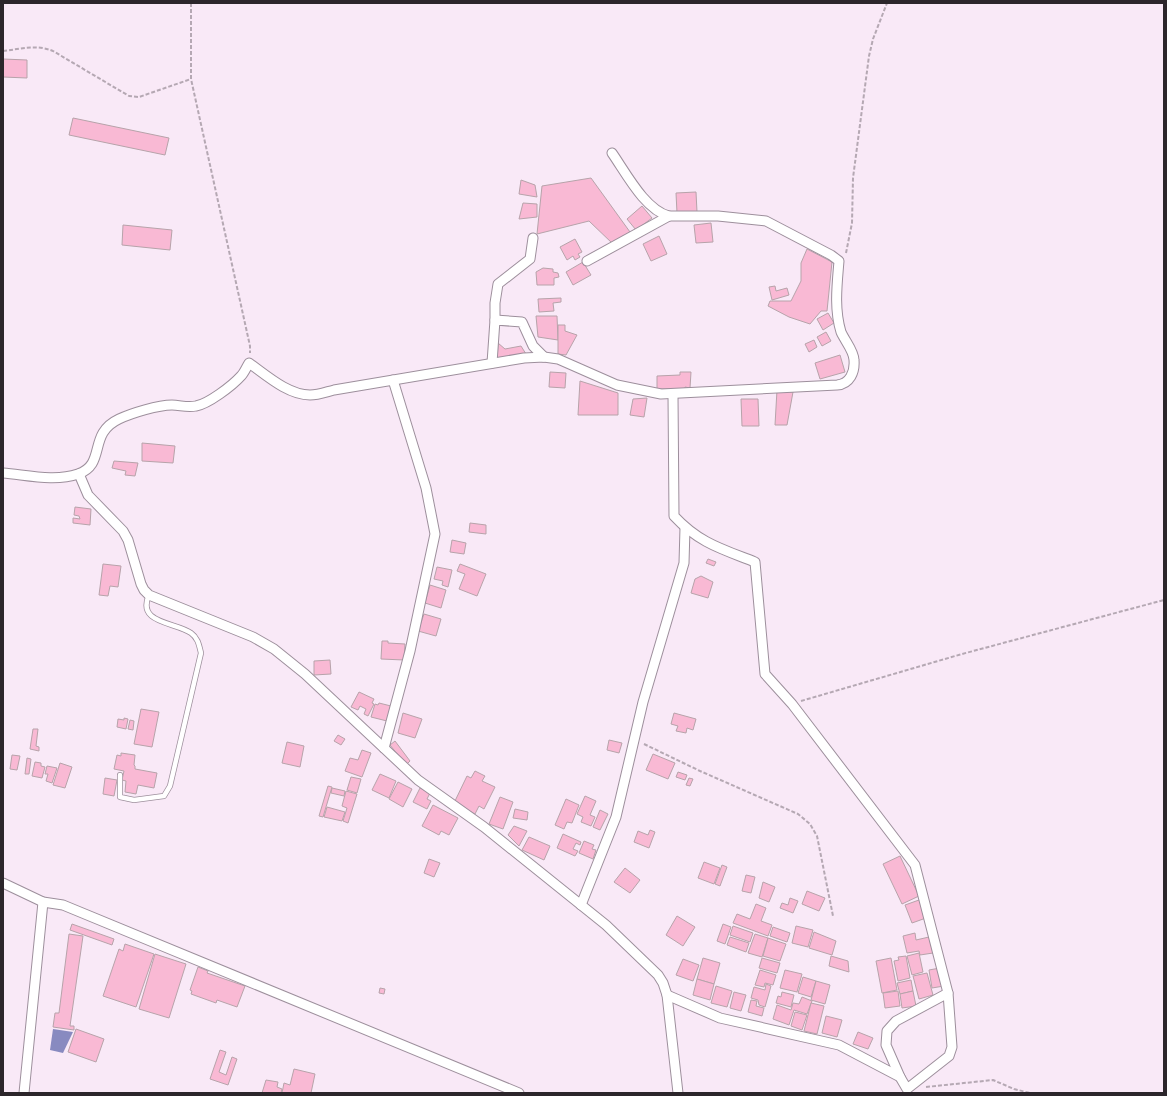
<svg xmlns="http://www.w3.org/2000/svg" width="1167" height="1096" font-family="Manrope,sans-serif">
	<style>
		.water { fill: #888ac0 }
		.building { fill: #f9b9d4; stroke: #b7a3aa }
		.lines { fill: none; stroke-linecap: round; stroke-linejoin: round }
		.lane-casing { stroke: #9d8f9c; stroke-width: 6 }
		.street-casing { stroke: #9d8f9c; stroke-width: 11 }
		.path { stroke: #b5a8b3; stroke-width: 2; stroke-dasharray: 4 2; stroke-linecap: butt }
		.lane { stroke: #fff; stroke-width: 4.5 }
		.street { stroke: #fff; stroke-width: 9 }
	</style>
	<rect width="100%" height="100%" fill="#f9e9f7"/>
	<path class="water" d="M53 1029 73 1032 63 1053 50 1050Z"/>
	<g class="building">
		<path d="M3 59 27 60V78L3 77Z"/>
		<path d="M73 118 169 138 165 155 69 135Z"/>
		<path d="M591 178 630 232 613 244 589 221 537 234 542 186Z"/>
		<path d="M521 180 535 185 537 197 519 194Z"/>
		<path d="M696 192 697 212 677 213 676 193Z"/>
		<path d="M523 203 537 204V217L519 219Z"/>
		<path d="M642 206 652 218 636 230 627 219Z"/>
		<path d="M711 223 713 242 696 243 694 225Z"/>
		<path d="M123 225 172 230 170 250 122 245Z"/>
		<path d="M659 236 667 254 651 261 643 244Z"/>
		<path d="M575 239 582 252 578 254 580 257 575 260 573 256 567 260 560 247Z"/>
		<path d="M807 249 832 262 827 311H821L810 324 789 317 768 306 770 301H791L801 281V263Z"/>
		<path d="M583 262 591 275 573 285 566 272Z"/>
		<path d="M543 268 553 269V272L558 273 559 277 554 278V285H537L536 272Z"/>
		<path d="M775 286 776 291 787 288 789 295 772 300 769 287Z"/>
		<path d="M561 298V302L553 303 554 311 539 312 538 299Z"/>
		<path d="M828 313 834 323 823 330 817 319Z"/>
		<path d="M536 316H557L558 340 538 337Z"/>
		<path d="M558 325H565V331L577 335 566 355 558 354Z"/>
		<path d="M826 332 831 341 822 346 817 337Z"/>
		<path d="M814 340 817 347 809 352 805 344Z"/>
		<path d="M498 343 505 349 521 346 526 354 497 361Z"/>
		<path d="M840 355 845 372 820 379 815 363Z"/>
		<path d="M550 372 566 373 565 388 549 387Z"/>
		<path d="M680 372H691L690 388 685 387V389H657V376L680 375Z"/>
		<path d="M580 381 618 393V415H578Z"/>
		<path d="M777 390 793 392 787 425H775Z"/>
		<path d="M647 398 644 417 630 415 633 399Z"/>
		<path d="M741 399H758L759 426H742Z"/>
		<path d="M142 443 175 446 173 463 142 461Z"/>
		<path d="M114 461 138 463 135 476 125 475 126 471 112 468Z"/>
		<path d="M75 507 91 509 90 525 73 523V518L80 519 79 516 74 515Z"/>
		<path d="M470 523 486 525V534L469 532Z"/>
		<path d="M452 540 466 543 464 554 450 552Z"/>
		<path d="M708 559 716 562 714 566 706 563Z"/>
		<path d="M103 564 121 566 118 587 110 586 108 596 99 595Z"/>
		<path d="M460 564 486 574 477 596 459 589 465 574 457 571Z"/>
		<path d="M437 567 452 570 448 587 442 585 443 581 434 579Z"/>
		<path d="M701 576 713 582 708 598 691 593 695 579Z"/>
		<path d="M430 585 446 590 441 608 425 603Z"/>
		<path d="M424 614 441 619 436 636 418 631Z"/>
		<path d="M382 641H388V643L405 644 404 660 381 659Z"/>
		<path d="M330 660 331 674 314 675V661Z"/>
		<path d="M359 692 374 699 372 703 374 704 368 716 364 714 366 709 360 706 358 710 351 707Z"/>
		<path d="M379 703 391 706 387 721 371 717 375 704 378 705Z"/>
		<path d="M141 709 159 712 152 747 134 744Z"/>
		<path d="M403 713 422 719 415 738 398 733Z"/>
		<path d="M674 713 696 719 693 730 687 728 686 733 676 731 678 726 671 724Z"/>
		<path d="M124 718 128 719 126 729 117 727 118 719 124 720Z"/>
		<path d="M130 720 134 721 133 730 128 729Z"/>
		<path d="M33 729H38L36 746 39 747V751L30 749Z"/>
		<path d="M338 735 345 739 341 745 334 741Z"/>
		<path d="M609 740 622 743 619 753 607 750Z"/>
		<path d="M395 741 410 761 406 765 390 745Z"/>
		<path d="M287 742 304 746 300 767 282 763Z"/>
		<path d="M362 750 371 753 362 777 345 771 350 758 358 760Z"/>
		<path d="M121 753 135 755 134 765 135 766V769L157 773 154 788 138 785 136 794 125 792 126 781 122 780 124 771 114 769 117 755 121 756Z"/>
		<path d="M653 754 675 763 668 779 646 770Z"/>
		<path d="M12 755 20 756 17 770 10 769Z"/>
		<path d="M27 758 31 759 29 774H25Z"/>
		<path d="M35 762 41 763V766L45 767 42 778 32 776Z"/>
		<path d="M60 763 72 767 65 788 53 785Z"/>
		<path d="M47 766 57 768 52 783 46 781 48 774H45Z"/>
		<path d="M475 771 485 776 482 781 495 787 484 809 479 806 475 814 454 803 467 776 471 778Z"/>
		<path d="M678 772 687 775 685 780 676 777Z"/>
		<path d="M380 774 396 781 389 798 372 790Z"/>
		<path d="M351 777 361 779 357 793 347 790Z"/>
		<path d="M105 778 117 780 114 796 103 794Z"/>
		<path d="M689 778 693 779 690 786 686 785Z"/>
		<path d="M398 782 412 789 403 807 389 799Z"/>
		<path d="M328 786 332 787 323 817 319 816Z"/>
		<path d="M332 788 345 791 344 796 331 793Z"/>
		<path d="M420 788 430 793 427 799 431 801 427 809 413 802Z"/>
		<path d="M346 791 357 794 348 823 343 821 347 808 342 806Z"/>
		<path d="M585 796 596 801 590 815 595 817 591 826 581 822 583 817 577 814Z"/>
		<path d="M500 797 513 802 503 829 489 824Z"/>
		<path d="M566 799 579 805 572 823 567 822 564 829 555 825Z"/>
		<path d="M433 805 458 818 449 835 441 831 439 835 422 826Z"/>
		<path d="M327 807 345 812 342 821 324 817Z"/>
		<path d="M515 809 528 812 527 820 513 818Z"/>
		<path d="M600 810 608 814 600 830 593 827Z"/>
		<path d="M514 826 527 831 519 846 508 835Z"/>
		<path d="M650 830 655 832 649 848 634 842 638 831 648 835Z"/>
		<path d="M563 834 581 842 580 845 576 843 573 849 578 851 575 856 557 848Z"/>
		<path d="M529 837 550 846 544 860 522 850Z"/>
		<path d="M584 841 594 845 592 849 596 850 593 859 579 853Z"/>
		<path d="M900 856 919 896 902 904 883 864Z"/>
		<path d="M429 859 440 863 434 877 424 873Z"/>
		<path d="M704 862 720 868 714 884 698 878Z"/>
		<path d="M722 865 727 867 720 886 715 884Z"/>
		<path d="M625 868 640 880 630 893 614 882Z"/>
		<path d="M746 875 755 877 751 893 742 891Z"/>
		<path d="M763 882 775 887 769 902 759 898Z"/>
		<path d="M807 891 825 898 819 911 802 904Z"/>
		<path d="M790 898 798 901 793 913 780 908 782 903 788 905Z"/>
		<path d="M919 900 926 918 912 923 905 905Z"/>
		<path d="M756 904 766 908 761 921 772 925 768 936 733 923 737 914 750 919Z"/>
		<path d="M677 916 695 927 683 946 666 935Z"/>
		<path d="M72 924 114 939 112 945 70 930Z"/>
		<path d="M723 924 731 927 725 944 717 941Z"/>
		<path d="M733 926 753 933 750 942 730 935Z"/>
		<path d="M796 926 813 930 808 947 792 943Z"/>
		<path d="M773 927 790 933 787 942 770 936Z"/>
		<path d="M814 932 836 941 832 955 809 948Z"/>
		<path d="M915 933 916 940 929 937 933 953 920 955 919 951 907 953 903 936Z"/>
		<path d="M69 934 83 936 70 1026H74V1030L53 1027 55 1013H59Z"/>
		<path d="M755 934 768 938 762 957 748 953Z"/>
		<path d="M730 937 749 943 746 952 727 945Z"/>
		<path d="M768 938 786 944 780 961 763 956Z"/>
		<path d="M125 944 154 954 136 1007 103 996 119 949 123 951Z"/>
		<path d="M919 953 923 972 912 975 907 956Z"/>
		<path d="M155 954 186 964 169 1018 139 1009Z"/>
		<path d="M831 956 848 961 849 972 829 966Z"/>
		<path d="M906 956 910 978 898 981 894 961 899 960 898 957Z"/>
		<path d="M703 958 720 963 714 984 697 979Z"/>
		<path d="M762 958 780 963 777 973 759 968Z"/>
		<path d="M891 958 897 990 882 993 876 961Z"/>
		<path d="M683 959 699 965 693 981 676 975Z"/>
		<path d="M198 967 208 971 207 973 245 986 237 1007 217 1000 216 1003 191 994 192 991 190 990Z"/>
		<path d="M940 968 944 986 932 988 929 970Z"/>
		<path d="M760 970 776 975 773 985 765 983 764 987 755 985Z"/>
		<path d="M785 970 802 974 797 992 780 988Z"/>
		<path d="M927 973 933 995 919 999 913 976Z"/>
		<path d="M803 977 816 981 811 997 798 993Z"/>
		<path d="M697 979 714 984 710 1000 693 995Z"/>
		<path d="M911 980 913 991 900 994 897 983Z"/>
		<path d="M816 981 830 985 825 1004 811 1000Z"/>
		<path d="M766 984 771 986 765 1007 759 1005 758 1000 751 998 754 987 765 990Z"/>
		<path d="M716 986 732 991 727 1007 711 1003Z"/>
		<path d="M380 988 385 989 384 994 379 993Z"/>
		<path d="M898 991 900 1006 885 1008 883 993Z"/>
		<path d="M913 991 916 1006 902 1008 900 994Z"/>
		<path d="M734 992 746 995 741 1011 730 1008Z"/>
		<path d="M782 992 794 995 791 1007 776 1003 778 996 781 997Z"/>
		<path d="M802 997 812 1001 807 1014 794 1010 789 1025 773 1019 777 1005 791 1010 793 1003 799 1004Z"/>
		<path d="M751 1000 757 1001 756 1006 764 1008 762 1016 748 1012Z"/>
		<path d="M811 1003 824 1006 817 1034 804 1031Z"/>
		<path d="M795 1012 807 1015 802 1030 791 1026Z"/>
		<path d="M826 1016 842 1020 837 1037 822 1033Z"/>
		<path d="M76 1029 104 1039 96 1062 68 1052Z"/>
		<path d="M858 1032 873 1038 868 1049 853 1044Z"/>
		<path d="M220 1050 226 1052 219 1072 226 1075 232 1057 237 1059 228 1085 210 1079Z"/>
		<path d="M294 1069 315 1074 311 1093H282L284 1083 290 1085Z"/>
		<path d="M266 1080 278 1082 277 1087 282 1089 281 1093H262Z"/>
	</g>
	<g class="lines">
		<g class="lane-casing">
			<path id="lane" d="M120 775V797L134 800 164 796 170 786 201 653C199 645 198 638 191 633 176 622 136 624 149 595"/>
		</g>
		<g class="street-casing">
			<g id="street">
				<path d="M587 261 669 216"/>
				<path d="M495 320V303L498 284 530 259 533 238"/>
				<path d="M492 363 495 320 522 322 533 346 544 357"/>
				<path d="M3 473C27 475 55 482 78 474 107 464 87 434 119 419 132 413 158 405 172 405 180 405 187 408 196 406 208 404 232 386 241 376 244 373 246 368 249 363 266 375 288 395 310 395 318 395 326 392 334 390L524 358 544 357 558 359 617 385 661 394 837 385C850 384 855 372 854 360 854 351 845 341 841 332 834 309 837 285 839 261L831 255 766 221 718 216H669C645 210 626 173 612 153"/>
				<path d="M79 474 88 495 123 531 128 540 141 584 144 590 149 595 253 637 274 649 305 674 418 780 484 827 606 925 658 975 663 983 667 995 678 1093"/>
				<path d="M384 748 410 651 435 534 426 488 393 380"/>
				<path d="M3 883 43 902 63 905 519 1093"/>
				<path d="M581 905 616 817 643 702 684 563 685 528"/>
				<path d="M667 995 720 1018 839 1045 900 1077 907 1089 949 1056 952 1047 948 993 915 865 792 704 765 674 755 562C722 549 699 543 674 516L673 395"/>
				<path d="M900 1077 886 1045 887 1031 896 1021 948 993"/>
				<path d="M24 1093 43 902"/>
			</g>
		</g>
		<g class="path">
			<path d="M191 3V79L250 346V353"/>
			<path d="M3 51C21 49 36 44 53 51L129 96 139 97 191 79"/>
			<path d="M846 253 852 223 853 178 869 56 873 39 887 3"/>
			<path d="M801 701 962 654 1164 600"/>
			<path d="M644 744 700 771 798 814 810 824 817 836 833 916"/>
			<path d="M926 1087 993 1080 1014 1089 1030 1093"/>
		</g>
		<use href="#lane" class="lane"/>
		<use href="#street" class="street"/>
	</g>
	<rect width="1167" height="1096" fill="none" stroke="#2c262b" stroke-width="8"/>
</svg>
